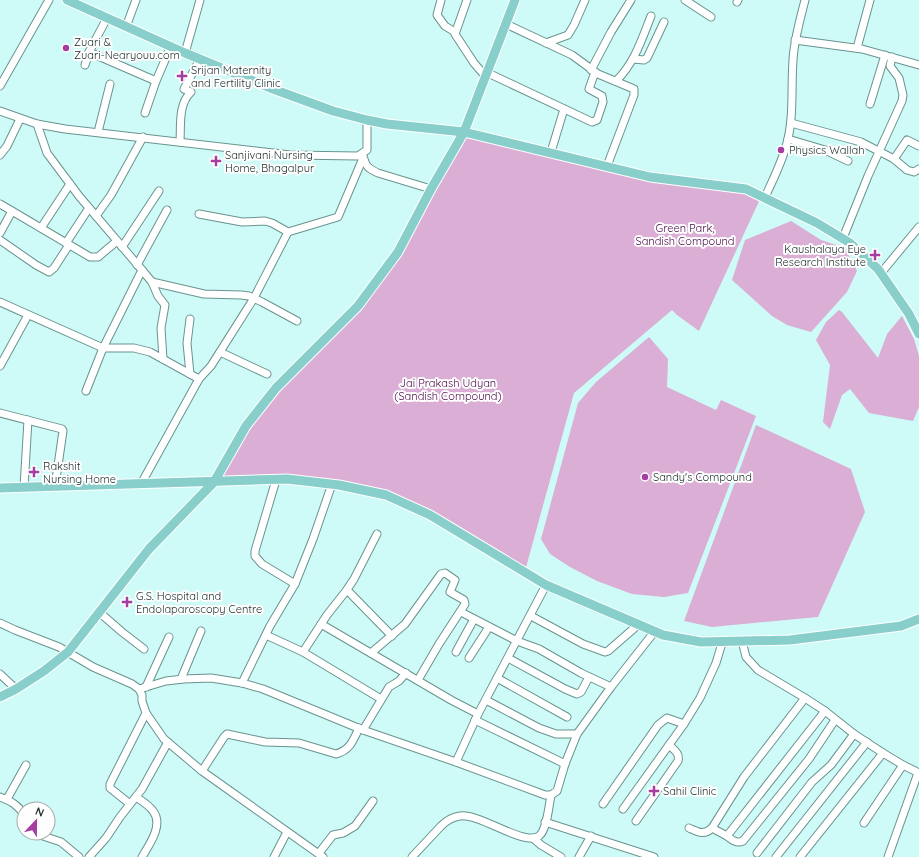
<svg xmlns="http://www.w3.org/2000/svg" width="919" height="857" font-family="Quicksand,sans-serif">
	<style>
		.green { fill: #daaed5 }
		.lines { fill: none; stroke-linecap: round; stroke-linejoin: round }
		.minor-casing { stroke: #69938f; stroke-width: 9 }
		.major-casing { stroke: #fff; stroke-width: 11 }
		.minor { stroke: #fff; stroke-width: 7 }
		.major { stroke: #88ceca; stroke-width: 9 }
		.poi-dot { fill: #a63ea1; stroke: #fefefe; stroke-width: 1.5 }
		.labels { text-anchor: middle; dominant-baseline: central; stroke-width: 4; stroke-linejoin: round; paint-order: stroke }
		.poi-label { font-size: 11px; fill: #1a2b2a; stroke: #fefefe; text-anchor: start }
		.park-label { font-size: 11px; fill: #4a0948; stroke: #fefefe }
	</style>
	<rect width="100%" height="100%" fill="#cefbf7"/>
	<g class="green">
		<path d="M464 132 626 171 746 189 761 197 699 331 677 315 672 310 574 393 525 571 430 515 340 482H214L246 426 358 306 398 252Z"/>
		<path d="M791 221 821 240 845 248 857 271 847 292 811 332 787 325 772 316 732 280 745 240Z"/>
		<path d="M839 310 842 312 878 358 887 334 902 316 914 339 919 356V407L913 421 869 413 850 389 842 395 830 429 823 422 830 365 816 340 826 322Z"/>
		<path d="M649 337 668 359 667 387 716 410 721 400 756 416 688 593 664 597 632 594 597 581 570 567 550 554 541 539 578 403 596 382Z"/>
		<path d="M756 425 851 469 865 512 818 617 712 627 684 621Z"/>
	</g>
	<g class="lines">
		<g class="minor-casing">
			<g id="minor">
				<path d="M441 0 437 15 445 26 455 32"/>
				<path d="M467 0 455 34 474 63 486 77"/>
				<path d="M685 0 711 17"/>
				<path d="M737 2 738 0"/>
				<path d="M506 24 572 55 598 74 634 89V95L607 166"/>
				<path d="M126 27 136 0"/>
				<path d="M795 40 862 49 919 65"/>
				<path d="M546 43 568 35 574 25 585 0"/>
				<path d="M857 48 870 0"/>
				<path d="M89 52 156 81"/>
				<path d="M185 53 200 0"/>
				<path d="M633 59 644 60 647 58 664 22"/>
				<path d="M85 65 89 52 107 18"/>
				<path d="M591 70 611 32 631 0"/>
				<path d="M488 73 592 122 597 120 603 102 602 96 589 89 595 72"/>
				<path d="M616 81C634 64 642 39 651 16"/>
				<path d="M0 86 49 0"/>
				<path d="M870 104 885 55"/>
				<path d="M0 111 37 124 65 129 290 155 358 156 367 150V120"/>
				<path d="M145 113 156 81 171 46"/>
				<path d="M791 123 861 142 894 159 907 170 914 172 919 169"/>
				<path d="M37 124 47 153 79 196 142 270 103 348 86 391"/>
				<path d="M98 132 110 84"/>
				<path d="M788 139 825 150 848 161"/>
				<path d="M180 142C181 126 178 104 191 92L184 89 200 59"/>
				<path d="M551 152 564 109"/>
				<path d="M0 155 7 146 20 119"/>
				<path d="M363 156C366 166 367 168 378 173L431 189"/>
				<path d="M894 159 907 140 919 146"/>
				<path d="M765 197C773 180 782 162 787 143 794 116 791 88 793 60 794 40 800 20 805 0"/>
				<path d="M0 204 90 257H98L117 241"/>
				<path d="M199 214 242 222 265 221 272 223 288 232"/>
				<path d="M96 216 111 195 143 137"/>
				<path d="M41 228 70 184"/>
				<path d="M0 233 12 211"/>
				<path d="M843 238 868 176 902 101 903 95 899 78 890 66 892 57"/>
				<path d="M0 240 36 265 49 272 54 268 69 245"/>
				<path d="M66 243 89 208"/>
				<path d="M122 247 159 191"/>
				<path d="M137 265 167 210"/>
				<path d="M142 270 152 282 158 296 165 305 161 328 163 359"/>
				<path d="M881 273 919 227"/>
				<path d="M152 282 204 294 241 295 249 296 262 302 297 321"/>
				<path d="M0 302 103 348H134L150 352 199 379"/>
				<path d="M190 319 187 343 190 374"/>
				<path d="M220 352 267 374"/>
				<path d="M0 366 28 315"/>
				<path d="M0 413 62 429 63 431 55 486"/>
				<path d="M276 480 255 551V556L262 564 295 584"/>
				<path d="M141 484 199 379 211 366 254 298 288 232 338 217 363 158"/>
				<path d="M24 487 28 420"/>
				<path d="M347 590 392 636"/>
				<path d="M99 612 122 632 144 649"/>
				<path d="M461 612 517 641 539 649 581 673 611 687"/>
				<path d="M531 616 583 644 605 652 608 651 639 624"/>
				<path d="M0 623 15 630 59 647 93 667 132 684 139 689 142 695V701L146 713 164 739 202 771 323 857"/>
				<path d="M321 624 451 700 478 714"/>
				<path d="M266 635 303 652 381 699"/>
				<path d="M742 641 746 657 758 670 805 698 825 711 854 734 883 753 903 765 919 773"/>
				<path d="M303 652 327 615 346 591 354 579 377 534"/>
				<path d="M456 652 474 619"/>
				<path d="M371 653 405 624 441 574 445 573 455 580 450 592 464 600 465 604 439 644 418 680"/>
				<path d="M469 658 489 627"/>
				<path d="M508 658 565 689 577 694 581 692 589 677"/>
				<path d="M0 674 16 689"/>
				<path d="M497 678 567 717"/>
				<path d="M181 679 201 631"/>
				<path d="M242 683 270 626 295 584 313 539 332 484"/>
				<path d="M146 687 169 637"/>
				<path d="M139 689 166 681 184 679 211 678 242 683 263 689 363 730 456 762 545 795H551L557 791 565 764 577 734 611 687 655 631"/>
				<path d="M486 700 539 728 556 734H577"/>
				<path d="M475 720 565 764"/>
				<path d="M363 730 389 687 399 681 406 673"/>
				<path d="M456 762 478 714 546 585"/>
				<path d="M202 771 224 737 227 734 265 742 299 743 336 754C350 750 353 741 359 728"/>
				<path d="M0 797C11 801 18 805 24 815"/>
				<path d="M136 797C142 801 149 805 153 811 164 825 149 845 142 857"/>
				<path d="M7 799 26 765"/>
				<path d="M130 804 110 788V784L146 713"/>
				<path d="M603 804 658 725 667 718 684 724"/>
				<path d="M623 809 684 724 700 698 716 663 722 643"/>
				<path d="M636 821 678 761C680 753 674 750 669 745"/>
				<path d="M545 822 654 857"/>
				<path d="M864 823 903 765"/>
				<path d="M689 828C698 832 704 836 712 828L727 836 825 711"/>
				<path d="M712 828 744 777 805 698"/>
				<path d="M34 833 61 842 79 857"/>
				<path d="M727 836C732 840 737 844 743 841L809 759 835 720"/>
				<path d="M533 838 541 845 561 857"/>
				<path d="M319 853 333 835 343 833 355 826 373 801"/>
				<path d="M757 853 812 782 831 765 854 734"/>
				<path d="M89 857 106 838 120 817 142 789 168 742"/>
				<path d="M274 857 287 832"/>
				<path d="M412 857 441 826C446 821 452 817 460 816 480 813 525 847 539 836 547 830 549 805 551 795"/>
				<path d="M579 857 591 836"/>
				<path d="M776 857 867 742"/>
				<path d="M800 857 883 753"/>
				<path d="M888 857 918 773"/>
			</g>
		</g>
		<g class="major-casing">
			<g id="major">
				<path d="M67 0 185 53 273 89 333 111 367 120 387 124 464 132 650 177 746 189 817 223 850 243 878 269 909 314 919 334"/>
				<path d="M0 488 287 479 339 485 386 495 430 515 546 585 663 635 701 642 790 640 901 626 919 619"/>
				<path d="M0 697 16 689 44 671 68 652 149 549 214 482 246 426 276 388 358 306 398 252 431 189 464 132 515 0"/>
			</g>
		</g>
		<use href="#minor" class="minor"/>
		<use href="#major" class="major"/>
	</g>
	<g class="poi-dot">
		<circle cx="66" cy="48" r="4"/>
		<path d="M180 70h4v4h4v4h-4v4h-4v-4h-4v-4h4z"/>
		<circle cx="781" cy="150" r="4"/>
		<path d="M214 155h4v4h4v4h-4v4h-4v-4h-4v-4h4z"/>
		<path d="M873 249h4v4h4v4h-4v4h-4v-4h-4v-4h4z"/>
		<path d="M32 466h4v4h4v4h-4v4h-4v-4h-4v-4h4z"/>
		<circle cx="645" cy="477" r="4"/>
		<path d="M125 596h4v4h4v4h-4v4h-4v-4h-4v-4h4z"/>
		<path d="M652 785h4v4h4v4h-4v4h-4v-4h-4v-4h4z"/>
	</g>
	<g class="labels">
		<g class="poi-label">
			<text x="74" y="42">Zuari &amp;<tspan x="74" dy="13">Zuari-Nearyouu.com</tspan></text>
			<text x="191" y="70">Srijan Maternity<tspan x="191" dy="13">and Fertility Clinic</tspan></text>
			<text x="789" y="150">Physics Wallah</text>
			<text x="225" y="155">Sanjivani Nursing<tspan x="225" dy="13">Home, Bhagalpur</tspan></text>
			<text x="866" y="249" text-anchor="end">Kaushalaya Eye<tspan x="866" dy="13">Research Institute</tspan></text>
			<text x="43" y="466">Rakshit<tspan x="43" dy="13">Nursing Home</tspan></text>
			<text x="653" y="477">Sandy's Compound</text>
			<text x="136" y="596">G.S. Hospital and<tspan x="136" dy="13">Endolaparoscopy Centre</tspan></text>
			<text x="663" y="791">Sahil Clinic</text>
		</g>
		<g class="park-label">
			<text x="685" y="228">Green Park,<tspan x="685" dy="13">Sandish Compound</tspan></text>
			<text x="448" y="383">Jai Prakash Udyan<tspan x="448" dy="13">(Sandish Compound)</tspan></text>
		</g>
	</g>
	<g transform="translate(36 821) rotate(22)"><circle r="19" fill="#fefefe" stroke="#a3aaa9"/>
	<path d="M0-3L7 15L0 10L-7 15Z" fill="#a63ea1"/>
	<text y="-6" font-size="11" font-weight="bold" text-anchor="middle" fill="#1a2b2a">N</text>
	</g>
</svg>
